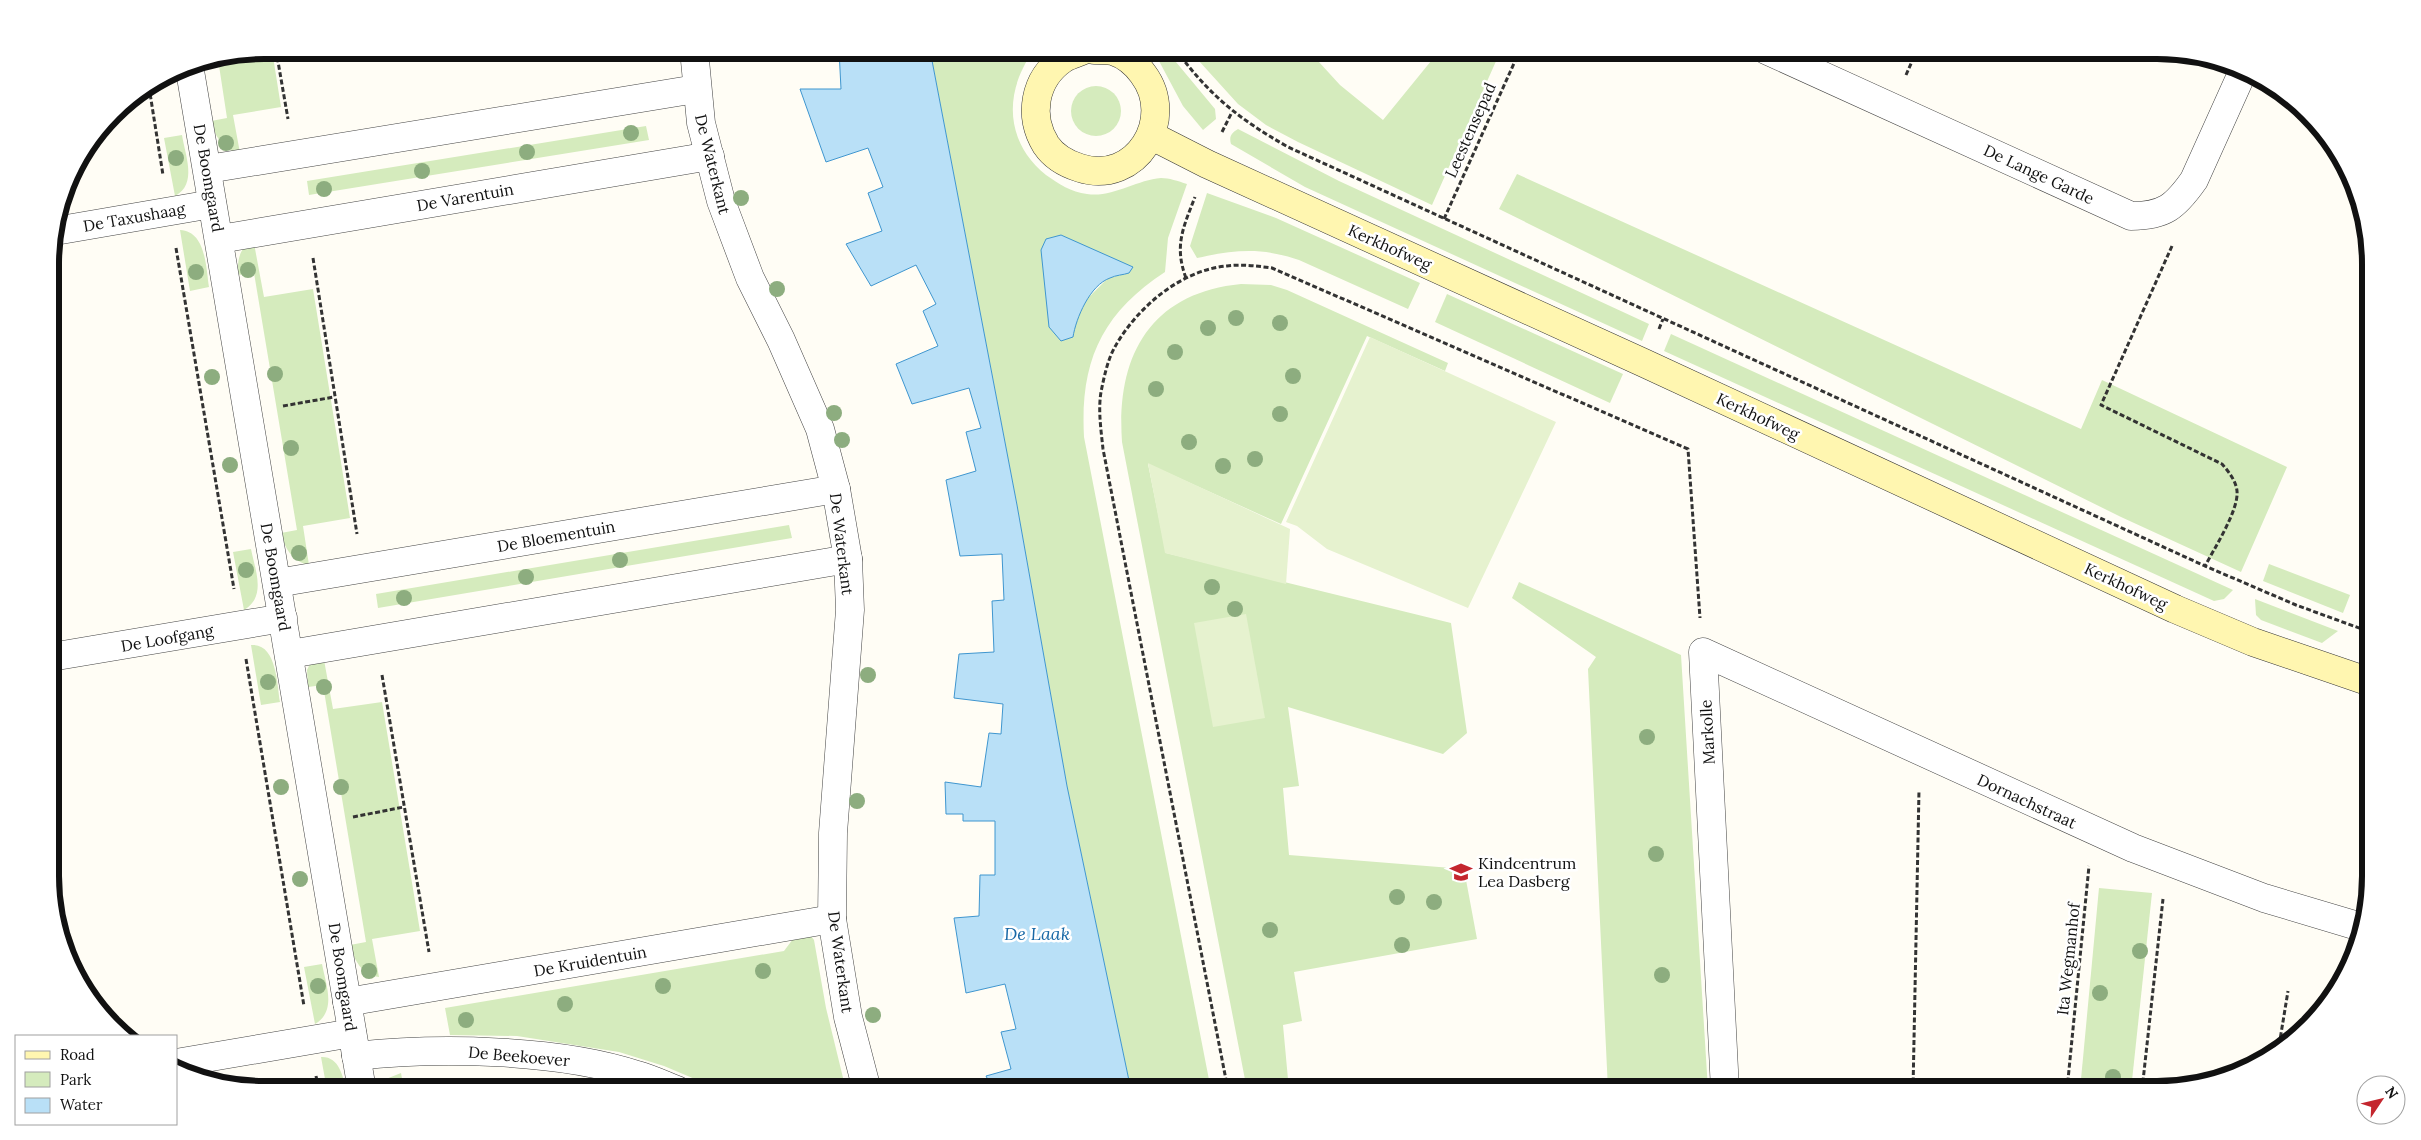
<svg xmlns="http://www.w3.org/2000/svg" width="2421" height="1140" font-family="Lora,serif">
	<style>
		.green { fill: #d5ebbd; fill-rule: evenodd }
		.pitch { fill: #e6f2cf }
		.water { fill: #b9e0f7; stroke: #3f96cf }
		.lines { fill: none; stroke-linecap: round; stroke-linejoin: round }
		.street-casing { stroke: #444; stroke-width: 29 }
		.secondary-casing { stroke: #333; stroke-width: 29 }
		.path { stroke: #333; stroke-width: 3; stroke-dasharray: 5 2.5; stroke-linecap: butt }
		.street { stroke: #fff; stroke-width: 28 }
		.secondary { stroke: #fff6b0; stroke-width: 28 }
		.tree { fill: #8dad7f }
		.labels { text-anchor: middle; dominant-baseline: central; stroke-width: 5; stroke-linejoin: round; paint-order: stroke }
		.street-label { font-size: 16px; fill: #111; stroke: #fff }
		.poi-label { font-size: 16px; fill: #111; stroke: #fff; text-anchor: start }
		.water-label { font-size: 18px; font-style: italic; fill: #1768a6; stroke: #fff }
		.rim { fill: none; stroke: #111; stroke-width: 6 }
	</style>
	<rect width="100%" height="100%" fill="#fffdf5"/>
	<g class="green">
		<path d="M263 50H272L281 107 233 115 240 153C223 151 215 136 211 121L227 118 218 59Z"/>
		<path d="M930 50H1034C1004 91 1004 141 1046 175 1059 184 1071 192 1087 194 1112 198 1136 180 1161 178 1169 178 1178 181 1187 184L1168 238 1165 272C1101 314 1080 362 1084 437L1211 1090H1131L1067 786 1017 505ZM1061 235 1129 273 1108 278 1088 298 1076 319Z"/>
		<path d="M1150 50H1166L1215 109 1216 119 1203 130 1183 106 1159 61Z"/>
		<path d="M1189 50H1308L1340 85 1383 120 1440 50H1501L1432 205 1298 142 1266 125 1238 104Z"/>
		<circle cx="1096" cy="111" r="25"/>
		<path d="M646 126 649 140 309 195 307 181Z"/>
		<path d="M1238 129 1339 181 1649 324 1642 341 1305 187 1231 144C1229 137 1231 133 1238 129Z"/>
		<path d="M182 135C185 155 198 184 175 196L164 138Z"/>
		<path d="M1517 174 2081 429 2102 380 2287 467 2241 572 2121 517 1499 209Z"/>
		<path d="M1207 193 1276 218 1420 283 1408 309 1299 260C1261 247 1235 250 1197 258L1190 246Z"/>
		<path d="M180 230C206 231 206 268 209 287L190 291Z"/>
		<path d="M253 238 264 297 313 289 350 518 303 526 309 565C292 561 285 549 281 533L297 530 254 273 238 275C237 258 240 249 253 238Z"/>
		<path d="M1241 284 1271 285 1287 290 1448 363 1445 371 1367 336 1281 524 1148 464 1166 553 1451 623 1467 733 1443 754 1288 707 1299 786 1283 788 1289 855 1464 869 1477 939 1294 972 1302 1021 1283 1025 1289 1090H1247L1122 442C1116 356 1150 293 1241 284Z"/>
		<path d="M1447 294 1623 374 1610 403 1435 322Z"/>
		<path d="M1671 334 2233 590 2224 599 2214 601 1664 351Z"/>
		<path d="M789 525 792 538 378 608 376 594Z"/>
		<path d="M251 549C255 570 267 596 244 610L233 552Z"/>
		<path d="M2269 564 2350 595 2343 613 2263 581Z"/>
		<path d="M1519 582 1681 655 1708 1090H1608L1588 669 1596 657 1512 598Z"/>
		<path d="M2255 599 2338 631 2322 643 2261 620 2256 615Z"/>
		<path d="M251 645C277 643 277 685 280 702L261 705Z"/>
		<path d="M324 660 333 709 382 702 420 931 372 939 379 977C362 975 354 960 350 945L366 942 323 685 308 687 307 670 311 662Z"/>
		<path d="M2099 888 2152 893 2131 1090H2080Z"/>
		<path d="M796 935 811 936 814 940 826 1008 846 1090H721L664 1066 619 1052 517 1036 450 1035 445 1008 784 951Z"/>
		<path d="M322 964C326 985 337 1011 315 1024L304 967Z"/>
		<path d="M321 1057C339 1056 343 1076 346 1090H327Z"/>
		<path d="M401 1073 404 1090H379L386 1079Z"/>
	</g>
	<g class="pitch">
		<path d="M1370 337 1556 422 1468 608 1327 549 1297 526 1286 522Z"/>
		<path d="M1148 463 1290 529 1286 584 1165 553Z"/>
		<path d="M1246 614 1265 718 1213 727 1194 623Z"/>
	</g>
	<g class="water">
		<path d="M839 50H930L1017 505 1067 786 1131 1090H993L986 1076 1011 1069 1001 1032 1016 1029 1005 984 966 993 954 918 979 916 980 875H995V821H963V814H946L945 782 981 787 989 733 1001 734 1003 704 954 698 959 654 994 652 992 601 1004 600 1002 554 960 556 946 480 976 471 966 432 981 428 969 388 912 404 896 364 938 346 923 311 936 304 916 265 871 286 846 244 882 231 868 193 883 187 868 148 826 162 800 89H841Z"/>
		<path d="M1061 235 1133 267 1129 273C1123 275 1116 275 1110 278 1090 285 1076 318 1073 337L1061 341 1049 327 1041 250 1046 239Z"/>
	</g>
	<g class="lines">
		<g class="street-casing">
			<g id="street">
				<path d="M694 50 701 123 721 201 750 278 781 340 820 429 836 489 848 559 850 610 833 833 832 919 848 1017 867 1090"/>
				<path d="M1766 50 2131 216C2164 216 2175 207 2194 180L2244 69"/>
				<path d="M189 65 362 1090"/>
				<path d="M208 169 696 89"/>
				<path d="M55 231 212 204"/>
				<path d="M220 239 710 156"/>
				<path d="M277 583 836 489"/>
				<path d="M290 654 848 559"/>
				<path d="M51 657 283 618"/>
				<path d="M347 1002 832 919"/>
				<path d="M356 1056C439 1047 558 1049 637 1075 651 1079 664 1085 677 1090"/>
				<path d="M176 1063 352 1033"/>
				<path d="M1725 1090 1703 652 2133 848 2264 898 2361 927"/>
			</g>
		</g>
		<g class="secondary-casing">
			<g id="secondary">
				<path d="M1084 50C1078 53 1069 55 1063 59 1034 79 1028 116 1046 145 1054 157 1067 164 1080 168 1136 186 1177 119 1143 74 1136 64 1125 55 1113 51 1108 50 1100 50 1094 50"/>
				<path d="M1152 136 1207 164 1644 363 2175 609 2253 642 2370 682"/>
			</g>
		</g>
		<g class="path">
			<path d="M276 50 288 119"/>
			<path d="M1176 50C1210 96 1239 119 1288 147L2205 566 2296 605 2370 632"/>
			<path d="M1906 75 1917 50"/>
			<path d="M149 87 163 175"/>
			<path d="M1222 132 1232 112"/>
			<path d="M1444 219 1520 50"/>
			<path d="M2172 246 2101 405 2222 464C2229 472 2236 481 2237 491 2239 510 2214 549 2205 566"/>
			<path d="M176 248 234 589"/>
			<path d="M313 258 357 534"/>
			<path d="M1186 278C1174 246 1183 228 1195 197"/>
			<path d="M1659 329 1663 319"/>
			<path d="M283 406 334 397"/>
			<path d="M246 659 304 1006"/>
			<path d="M382 675 429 952"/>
			<path d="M353 817 404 807"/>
			<path d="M2278 1052 2288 991"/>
			<path d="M316 1076 319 1090"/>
			<path d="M1228 1090 1103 449C1101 430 1098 410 1101 392 1104 377 1108 358 1116 345 1138 307 1181 270 1227 266 1242 264 1257 266 1272 268L1688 449 1700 618"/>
			<path d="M1913 1090 1919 790"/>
			<path d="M2067 1090 2089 866"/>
			<path d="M2142 1090 2163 899"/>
		</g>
		<use href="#street" class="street"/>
		<use href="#secondary" class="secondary"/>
	</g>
	<g class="tree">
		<circle cx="631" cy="133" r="8"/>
		<circle cx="226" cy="143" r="8"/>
		<circle cx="527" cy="152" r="8"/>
		<circle cx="176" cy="158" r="8"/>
		<circle cx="422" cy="171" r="8"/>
		<circle cx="324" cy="189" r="8"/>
		<circle cx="741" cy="198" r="8"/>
		<circle cx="248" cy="270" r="8"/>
		<circle cx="196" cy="272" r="8"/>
		<circle cx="777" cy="289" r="8"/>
		<circle cx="1236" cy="318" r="8"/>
		<circle cx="1280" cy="323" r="8"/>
		<circle cx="1208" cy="328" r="8"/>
		<circle cx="1175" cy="352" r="8"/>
		<circle cx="275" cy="374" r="8"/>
		<circle cx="1293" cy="376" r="8"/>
		<circle cx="212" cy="377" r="8"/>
		<circle cx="1156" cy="389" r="8"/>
		<circle cx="834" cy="413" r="8"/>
		<circle cx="1280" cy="414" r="8"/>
		<circle cx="842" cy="440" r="8"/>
		<circle cx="1189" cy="442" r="8"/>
		<circle cx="291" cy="448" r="8"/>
		<circle cx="1255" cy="459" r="8"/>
		<circle cx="230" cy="465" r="8"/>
		<circle cx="1223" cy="466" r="8"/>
		<circle cx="299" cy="553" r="8"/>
		<circle cx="620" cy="560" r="8"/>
		<circle cx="246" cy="570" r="8"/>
		<circle cx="526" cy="577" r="8"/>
		<circle cx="1212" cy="587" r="8"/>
		<circle cx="404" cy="598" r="8"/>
		<circle cx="1235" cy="609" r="8"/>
		<circle cx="868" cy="675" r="8"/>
		<circle cx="268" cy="682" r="8"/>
		<circle cx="324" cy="687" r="8"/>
		<circle cx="1647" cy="737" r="8"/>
		<circle cx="281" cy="787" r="8"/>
		<circle cx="341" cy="787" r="8"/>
		<circle cx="857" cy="801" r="8"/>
		<circle cx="1656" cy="854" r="8"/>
		<circle cx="300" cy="879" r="8"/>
		<circle cx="1397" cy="897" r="8"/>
		<circle cx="1434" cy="902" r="8"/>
		<circle cx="1270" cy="930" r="8"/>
		<circle cx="1402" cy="945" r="8"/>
		<circle cx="2140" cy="951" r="8"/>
		<circle cx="369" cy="971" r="8"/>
		<circle cx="763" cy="971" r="8"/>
		<circle cx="1662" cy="975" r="8"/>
		<circle cx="318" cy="986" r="8"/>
		<circle cx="663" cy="986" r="8"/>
		<circle cx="2100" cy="993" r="8"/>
		<circle cx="565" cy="1004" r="8"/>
		<circle cx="873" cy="1015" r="8"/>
		<circle cx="466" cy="1020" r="8"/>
		<circle cx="2113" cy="1077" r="8"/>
	</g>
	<defs>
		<g id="school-bare" transform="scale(1.725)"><path d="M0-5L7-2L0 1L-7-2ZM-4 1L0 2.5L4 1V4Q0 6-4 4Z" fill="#c4262e" stroke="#fff" stroke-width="2.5" paint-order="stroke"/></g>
	</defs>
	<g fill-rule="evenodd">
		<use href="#school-bare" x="1461" y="872"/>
	</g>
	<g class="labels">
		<g class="street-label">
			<text transform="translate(1470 130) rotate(-66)">Leestensepad</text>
			<text transform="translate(713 164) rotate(76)">De Waterkant</text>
			<text transform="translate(2039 174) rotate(25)">De Lange Garde</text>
			<text transform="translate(209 178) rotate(80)">De Boomgaard</text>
			<text transform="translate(465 197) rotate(-10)">De Varentuin</text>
			<text transform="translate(134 217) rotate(-10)">De Taxushaag</text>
			<text transform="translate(1390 247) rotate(24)">Kerkhofweg</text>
			<text transform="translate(1758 416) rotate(25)">Kerkhofweg</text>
			<text transform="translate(556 536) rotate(-10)">De Bloementuin</text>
			<text transform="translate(842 544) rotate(83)">De Waterkant</text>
			<text transform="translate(276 577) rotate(80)">De Boomgaard</text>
			<text transform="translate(2126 586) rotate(25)">Kerkhofweg</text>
			<text transform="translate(167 638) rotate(-10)">De Loofgang</text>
			<text transform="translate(1707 732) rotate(-93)">Markolle</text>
			<text transform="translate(2027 801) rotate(25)">Dornachstraat</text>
			<text transform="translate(2068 959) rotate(-84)">Ita Wegmanhof</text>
			<text transform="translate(590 961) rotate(-10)">De Kruidentuin</text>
			<text transform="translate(841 962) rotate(82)">De Waterkant</text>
			<text transform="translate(343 977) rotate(81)">De Boomgaard</text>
			<text transform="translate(519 1056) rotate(5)">De Beekoever</text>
		</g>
		<g class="poi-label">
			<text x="1478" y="863">Kindcentrum<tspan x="1478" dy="18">Lea Dasberg</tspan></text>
		</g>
		<g class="water-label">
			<text x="1037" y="933">De Laak</text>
		</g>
	</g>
	<path d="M0 0H2421V1140H0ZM264 59H2157A205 205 0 0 1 2362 264V876A205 205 0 0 1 2157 1081H264A205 205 0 0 1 59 876V264A205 205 0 0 1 264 59Z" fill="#fff" fill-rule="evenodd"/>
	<path class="rim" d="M264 59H2157A205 205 0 0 1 2362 264V876A205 205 0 0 1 2157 1081H264A205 205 0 0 1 59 876V264A205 205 0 0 1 264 59Z"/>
	<rect x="15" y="1035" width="162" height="90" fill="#ffffff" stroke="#a0a0a0"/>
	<rect x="25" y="1051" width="25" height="8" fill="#fff6b0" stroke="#a0a0a0"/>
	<text x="60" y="1060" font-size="15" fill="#111111">Road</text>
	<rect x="25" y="1072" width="25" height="15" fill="#d5ebbd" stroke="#a0a0a0"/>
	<text x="60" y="1085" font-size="15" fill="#111111">Park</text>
	<rect x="25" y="1098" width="25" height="15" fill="#b9e0f7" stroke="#a0a0a0"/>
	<text x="60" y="1110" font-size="15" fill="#111111">Water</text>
	<g transform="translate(2381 1100) rotate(55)"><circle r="24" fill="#ffffff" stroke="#a0a0a0"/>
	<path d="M0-4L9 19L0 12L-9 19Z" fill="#c4262e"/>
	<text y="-8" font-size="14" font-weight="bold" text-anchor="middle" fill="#111111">N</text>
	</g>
</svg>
